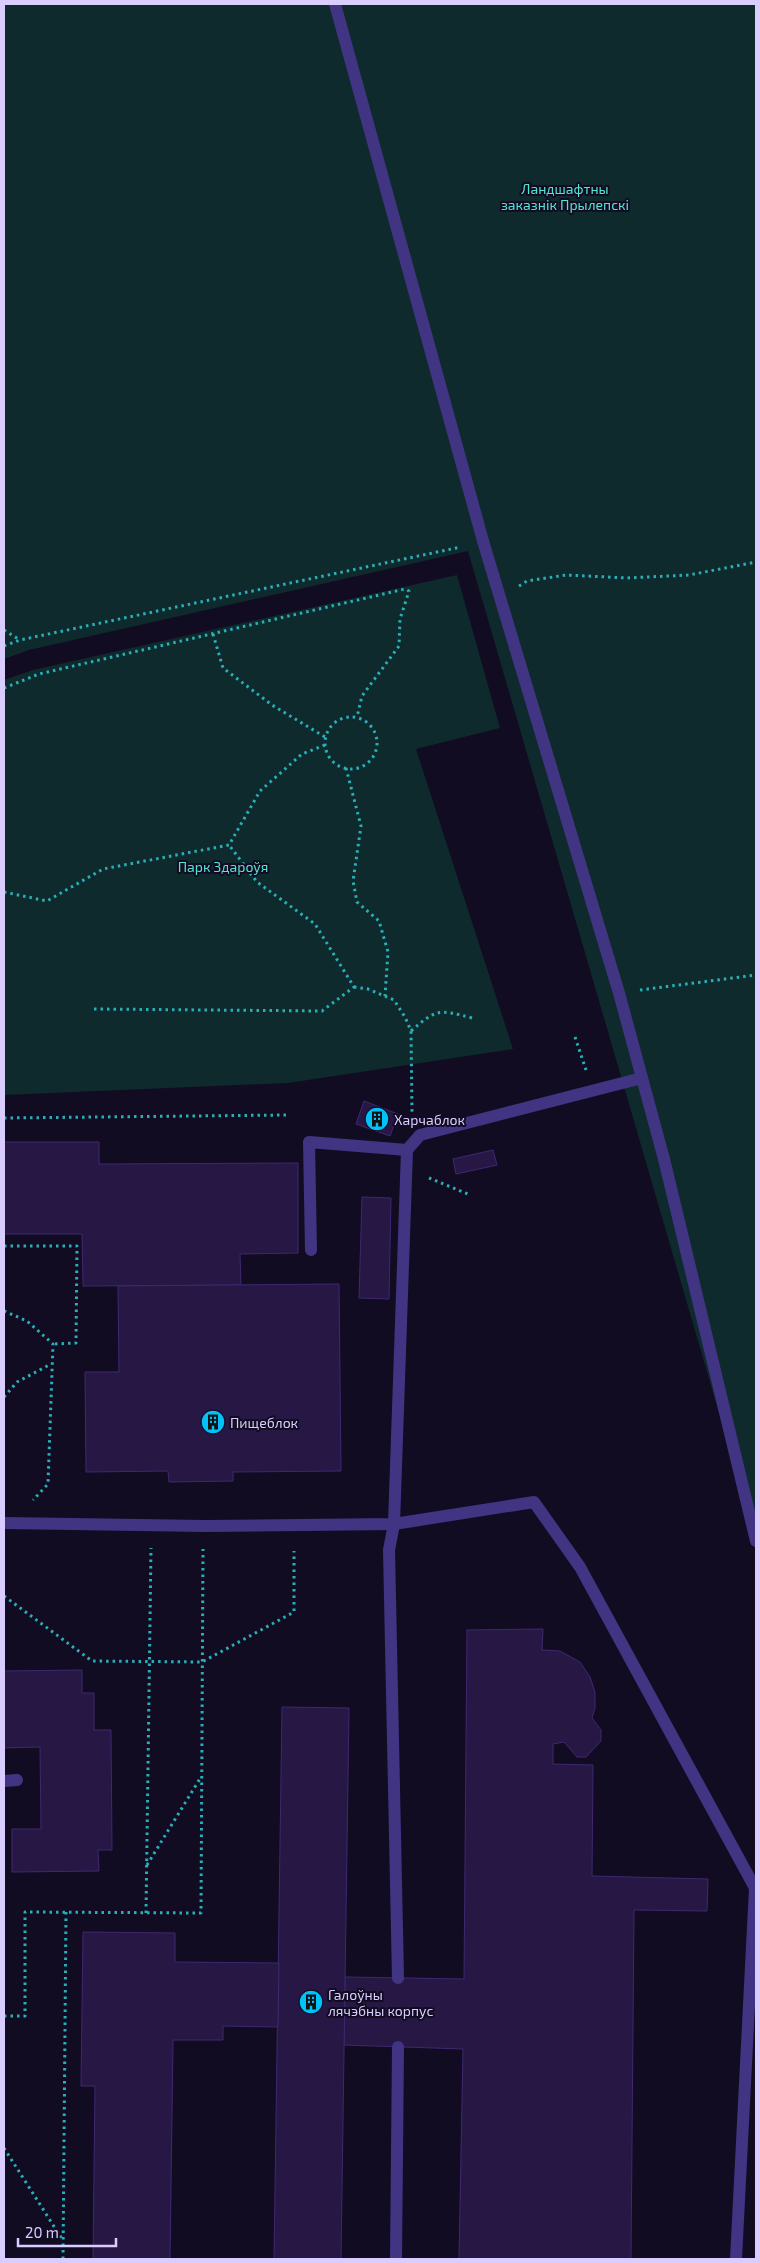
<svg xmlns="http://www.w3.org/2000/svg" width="760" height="2263" font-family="'Exo 2',sans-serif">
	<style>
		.green { fill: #0f2a2c }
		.building { fill: #261744; stroke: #3f2871 }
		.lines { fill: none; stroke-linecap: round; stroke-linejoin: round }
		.path { stroke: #28b0b8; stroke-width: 3; stroke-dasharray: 2.5 4; stroke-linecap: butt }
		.service { stroke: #413583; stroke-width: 12 }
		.minor { stroke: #413583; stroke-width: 12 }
		.labels { text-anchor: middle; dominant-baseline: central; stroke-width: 4; stroke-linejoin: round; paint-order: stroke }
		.park-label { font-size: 14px; fill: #53e5d2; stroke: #120c22 }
		.poi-label { font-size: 14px; fill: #d9cdff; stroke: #120c22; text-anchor: start }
	</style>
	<rect width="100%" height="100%" fill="#120c22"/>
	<g class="green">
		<path d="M4 4H756V1540L468 551 29 650 4 659Z"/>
		<path d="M457 575 500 728 416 749 513 1049 288 1083 4 1095V680L33 670Z"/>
	</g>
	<g class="building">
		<path d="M364 1101 398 1114 390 1136 356 1124Z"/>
		<path d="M4 1142H99V1164L298 1163V1253L240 1254 241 1285 83 1286 82 1234H4Z"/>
		<path d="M493 1150 497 1165 456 1174 453 1159Z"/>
		<path d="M362 1197 391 1198 389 1299 359 1298Z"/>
		<path d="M339 1284 341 1471 233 1472V1481L169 1482 168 1471 86 1472 85 1372H119L118 1286Z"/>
		<path d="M543 1629 542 1650 560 1651 580 1662 590 1677 595 1692V1708L592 1718 601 1730V1741L586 1757H577L564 1742 553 1744V1764L593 1765 592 1876 708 1879 707 1911 634 1910 631 2259H459L463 2049 344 2045 345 1977 464 1979 467 1630Z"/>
		<path d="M82 1670V1693H94V1730H111L112 1850H98L99 1871 12 1872V1829H41L40 1747 4 1748V1671Z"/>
		<path d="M282 1707 349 1708 341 2259H274Z"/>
		<path d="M83 1932 175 1933V1962L279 1963 278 2027 223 2026V2040H173L170 2259H93L95 2086H81Z"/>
	</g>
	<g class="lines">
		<g class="path">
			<path d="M519 586 527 581 566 575 627 578 689 575 756 562"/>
			<path d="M4 630 20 640"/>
			<path d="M213 634 223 668 272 705 325 737"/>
			<path d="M4 646 20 640 461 547"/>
			<path d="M4 688 39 674 405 589 409 591 400 619 399 646 362 696 357 717"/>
			<circle cx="351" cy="743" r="26"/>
			<path d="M346 768 361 826 353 881 357 902 379 921 388 952 385 996"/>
			<path d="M4 892 47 901 103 869 229 845 260 791 302 754 325 745"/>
			<path d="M354 987 368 989 394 1000 405 1017 411 1031 412 1113"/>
			<path d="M640 990 756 975"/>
			<path d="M94 1009 322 1011 354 987 315 924 257 882 229 845"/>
			<path d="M411 1031C436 1009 439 1009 472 1018"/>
			<path d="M575 1037 586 1070"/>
			<path d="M4 1118 286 1115"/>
			<path d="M429 1178 468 1194"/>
			<path d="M4 1246H77L76 1343 53 1344"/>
			<path d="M4 1311 27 1321 53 1344 48 1484 33 1500"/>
			<path d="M4 1397 17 1382 51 1364"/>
			<path d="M4 1596 92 1661 202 1662 294 1612V1551"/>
			<path d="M147 1865 201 1777"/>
			<path d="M146 1913 151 1548"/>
			<path d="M4 2016H25V1912L201 1913 203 1549"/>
			<path d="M4 2148 62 2239"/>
			<path d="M63 2259 66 1912"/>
		</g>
		<g class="service">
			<path d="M664 1159 756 1541"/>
			<path d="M311 1250 309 1142 407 1150"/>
			<path d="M4 1523 206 1526 394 1524 534 1502 580 1567 755 1888 736 2259"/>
			<path d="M4 1781 17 1780"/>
			<path d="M398 1978 389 1550 394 1524 407 1150 420 1135 642 1078"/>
			<path d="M396 2259 398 2047"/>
		</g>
		<path class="minor" d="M335 4 483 541 619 993 664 1159"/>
	</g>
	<defs>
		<g id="building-disc" transform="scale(1.25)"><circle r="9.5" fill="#00c2f8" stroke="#120c22"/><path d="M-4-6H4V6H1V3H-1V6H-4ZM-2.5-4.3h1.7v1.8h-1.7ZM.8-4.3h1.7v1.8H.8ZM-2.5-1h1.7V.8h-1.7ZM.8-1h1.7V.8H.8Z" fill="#111"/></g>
	</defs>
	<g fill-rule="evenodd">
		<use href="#building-disc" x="377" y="1119"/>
		<use href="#building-disc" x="213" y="1422"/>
		<use href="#building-disc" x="311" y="2002"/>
	</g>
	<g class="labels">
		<g class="park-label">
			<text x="565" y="188">Ландшафтны<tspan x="565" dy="16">заказнік Прылепскі</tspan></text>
			<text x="223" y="866">Парк Здароўя</text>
		</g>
		<g class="poi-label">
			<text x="394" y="1119">Харчаблок</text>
			<text x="230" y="1422">Пищеблок</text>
			<text x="328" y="1994">Галоўны<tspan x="328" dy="16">лячэбны корпус</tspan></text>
		</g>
	</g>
	<rect width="760" height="2263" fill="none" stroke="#d9cdff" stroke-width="10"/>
	<path d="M18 2238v8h98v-8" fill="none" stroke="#d9cdff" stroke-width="2.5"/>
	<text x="25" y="2238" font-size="15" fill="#d9cdff" stroke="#120c22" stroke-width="4" paint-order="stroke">20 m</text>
</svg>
